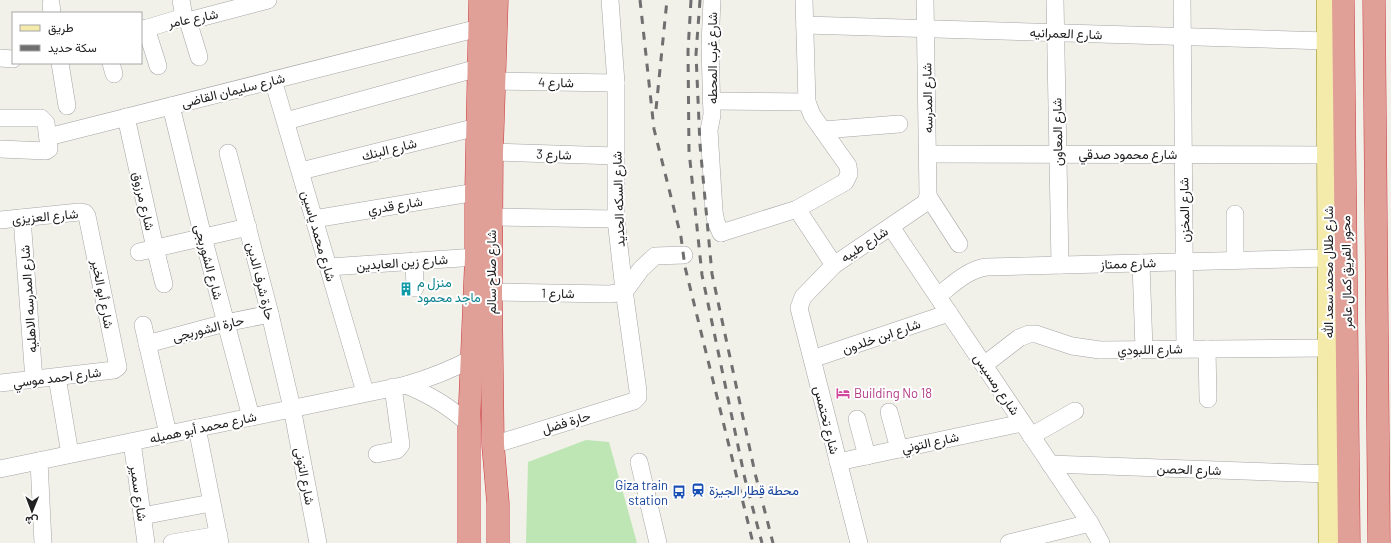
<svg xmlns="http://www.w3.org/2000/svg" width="1391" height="543" font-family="Barlow,Vazirmatn,sans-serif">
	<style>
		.grass { fill: #bde6b4 }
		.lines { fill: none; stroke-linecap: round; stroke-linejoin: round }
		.minor-casing { stroke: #a5a5a5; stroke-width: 18 }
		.major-casing { stroke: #918d0d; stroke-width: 22 }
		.highway-casing { stroke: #cd373e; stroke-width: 23 }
		.minor { stroke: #fff; stroke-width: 17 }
		.major { stroke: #f4eaaa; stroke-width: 21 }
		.highway { stroke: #e0a098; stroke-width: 22 }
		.rail { stroke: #6f6f6f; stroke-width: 3; stroke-dasharray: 8 8; stroke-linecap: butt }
		.labels { text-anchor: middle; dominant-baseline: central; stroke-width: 4; stroke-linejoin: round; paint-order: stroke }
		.street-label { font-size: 13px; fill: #212121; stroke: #fff }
		.culture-label { font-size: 13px; fill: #0d838f; stroke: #fff; text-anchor: start }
		.hotel-label { font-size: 13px; fill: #b23c85; stroke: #fff; text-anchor: start }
		.transit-label { font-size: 13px; fill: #164399; stroke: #fff; text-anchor: end }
	</style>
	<rect width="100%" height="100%" fill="#f1f0e9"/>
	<path class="grass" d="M586 440 609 442 637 543H526L528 462Z"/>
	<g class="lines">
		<g class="minor-casing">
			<g id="minor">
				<path d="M181 0 184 17"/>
				<path d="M712 0 710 46 712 115 709 130 714 211 716 222 721 233"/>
				<path d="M1055 0 1060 265"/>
				<path d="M1182 0 1185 349"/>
				<path d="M51 4 52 13"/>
				<path d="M188 21 199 57"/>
				<path d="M805 25 1327 41"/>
				<path d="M146 28 158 66"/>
				<path d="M141 30 184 17 188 21 268 0"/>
				<path d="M0 58 13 59"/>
				<path d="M60 63 67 106"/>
				<path d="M111 63 114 74"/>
				<path d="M273 80 365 392"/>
				<path d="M495 81 616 83"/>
				<path d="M711 101 807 102"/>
				<path d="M171 106 203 237 251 417"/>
				<path d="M126 117 155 248 164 284"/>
				<path d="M0 118H41L46 123 49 149 46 151 0 149"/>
				<path d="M286 121 478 68"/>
				<path d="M823 130 899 124"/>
				<path d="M48 137 479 28"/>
				<path d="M492 152 616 156"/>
				<path d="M228 153 270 314 292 408 318 543"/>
				<path d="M928 154 1328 155"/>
				<path d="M301 171 477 127"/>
				<path d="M928 196 959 244"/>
				<path d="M797 209 834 265"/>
				<path d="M1235 214V260"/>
				<path d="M492 217 616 219"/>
				<path d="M22 218 34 380"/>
				<path d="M314 219 476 192"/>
				<path d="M0 220 79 212 85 213 87 216 118 367 114 370 0 383"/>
				<path d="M891 227 1090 523 1101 543"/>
				<path d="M721 233 797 209 845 182 849 174 848 166 812 115 807 102 804 0"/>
				<path d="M139 252 248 227"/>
				<path d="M414 261 415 288"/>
				<path d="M1141 263 1144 349"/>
				<path d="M329 267 476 257"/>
				<path d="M491 292 610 294 617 293 628 287 641 269 655 256 684 255"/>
				<path d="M938 296C952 285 968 269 987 267L1328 258"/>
				<path d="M143 325 168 434"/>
				<path d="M147 344 225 323 270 314"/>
				<path d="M1207 349 1208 399"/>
				<path d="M812 359 949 313"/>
				<path d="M984 365 1019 338 1029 334H1036L1072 346 1100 350 1328 348"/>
				<path d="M57 377 70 454"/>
				<path d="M406 385C432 396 448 406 469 424"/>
				<path d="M889 412 899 449"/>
				<path d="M857 419 867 456"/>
				<path d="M197 428 220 543"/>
				<path d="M1031 436 1075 411"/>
				<path d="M132 442 146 543"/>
				<path d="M493 445 634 401 638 397V391L624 290 616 219V83L610 0"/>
				<path d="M377 454 397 450 401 445 393 387"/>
				<path d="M39 461 43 543"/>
				<path d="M639 462 658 543"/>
				<path d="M838 462 1022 423"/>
				<path d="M1050 464 1329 474"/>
				<path d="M0 469 406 385C430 378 451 370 473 358"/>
				<path d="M142 516 211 503"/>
				<path d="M172 543 219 535"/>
				<path d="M859 543 799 308 803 297 834 265 925 203 928 196 925 0"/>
				<path d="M1009 543 1090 523"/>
			</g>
		</g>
		<g class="major-casing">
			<path id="major" d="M1327 0 1329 543"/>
		</g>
		<g class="highway-casing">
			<g id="highway">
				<path d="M497 0 492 152 491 292 493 445 498 503V543"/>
				<path d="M1343 0 1349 543"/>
				<path d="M1374 0 1379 543"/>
				<path d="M469 543V424L476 257V192L480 0"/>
			</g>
		</g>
		<use href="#minor" class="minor"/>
		<use href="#major" class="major"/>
		<use href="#highway" class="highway"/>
		<g class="rail">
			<path d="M640 0 654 129 681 237 685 267 753 543"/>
			<path d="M691 0 688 51 689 151 702 275 745 479 762 543"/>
			<path d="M700 0 696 54 700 145 712 274 755 473 773 543"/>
			<path d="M656 109 667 0"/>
		</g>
	</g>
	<defs>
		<g id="building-bare" transform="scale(1.08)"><path d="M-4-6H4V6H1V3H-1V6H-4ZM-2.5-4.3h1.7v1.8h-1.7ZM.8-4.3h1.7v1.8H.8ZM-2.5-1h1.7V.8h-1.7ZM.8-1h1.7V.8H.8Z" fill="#0f9aa8" stroke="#fff" stroke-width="2.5" paint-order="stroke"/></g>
		<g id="hotel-bare" transform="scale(1.08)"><path d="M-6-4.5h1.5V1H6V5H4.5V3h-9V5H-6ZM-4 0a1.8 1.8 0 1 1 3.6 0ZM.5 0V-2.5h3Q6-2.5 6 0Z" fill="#d1479c" stroke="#fff" stroke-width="2.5" paint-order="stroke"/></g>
		<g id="station-bare" transform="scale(1.08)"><path d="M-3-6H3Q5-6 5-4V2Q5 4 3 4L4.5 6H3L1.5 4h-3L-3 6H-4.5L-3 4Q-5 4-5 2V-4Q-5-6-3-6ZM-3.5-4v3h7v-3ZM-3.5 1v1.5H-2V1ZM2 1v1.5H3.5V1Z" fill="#1a4fb4" stroke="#fff" stroke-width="2.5" paint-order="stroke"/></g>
		<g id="bus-bare" transform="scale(1.08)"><path d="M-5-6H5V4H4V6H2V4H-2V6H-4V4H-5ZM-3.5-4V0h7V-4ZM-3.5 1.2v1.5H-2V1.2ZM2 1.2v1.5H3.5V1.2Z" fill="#1a4fb4" stroke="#fff" stroke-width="2.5" paint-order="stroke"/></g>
	</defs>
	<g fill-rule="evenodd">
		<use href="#building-bare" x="406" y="289"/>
		<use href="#hotel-bare" x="843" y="393"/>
		<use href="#station-bare" x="698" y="490"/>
		<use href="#bus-bare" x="679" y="492"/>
	</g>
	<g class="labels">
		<g class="street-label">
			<text transform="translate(193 18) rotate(-11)">شارع عامر</text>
			<text transform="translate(1066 33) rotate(2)">شارع العمرانيه</text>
			<text transform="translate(712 58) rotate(-90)">شارع غرب المحطه</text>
			<text transform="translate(556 82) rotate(1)">شارع 4</text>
			<text transform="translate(233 90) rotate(-14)">شارع سليمان القاضى</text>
			<text transform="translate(927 98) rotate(-91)">شارع المدرسه</text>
			<text transform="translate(1057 132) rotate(-91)">شارع المعاون</text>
			<text transform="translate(389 149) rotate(-14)">شارع البنك</text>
			<text transform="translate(554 154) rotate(2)">شارع 3</text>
			<text x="1128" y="154">شارع محمود صدقي</text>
			<text transform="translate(618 199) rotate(-92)">شارع السكه الحديد</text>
			<text transform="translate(144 201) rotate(77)">شارع مرزوق</text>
			<text transform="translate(395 205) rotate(-9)">شارع قدري</text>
			<text transform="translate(1184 210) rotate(-91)">شارع المخزن</text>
			<text transform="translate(45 216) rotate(-5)">شارع العزيزى</text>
			<text transform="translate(319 236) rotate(74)">شارع محمد ياسين</text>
			<text transform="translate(864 244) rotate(-33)">شارع طيبه</text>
			<text transform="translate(209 262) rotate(75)">شارع الشوربجى</text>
			<text transform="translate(402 262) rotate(-4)">شارع زين العابدين</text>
			<text transform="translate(1128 263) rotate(-2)">شارع ممتاز</text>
			<text transform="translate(491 272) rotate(-90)">شارع صلاح سالم</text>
			<text transform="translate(1328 272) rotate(-90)">شارع طلال محمد سعد الله</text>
			<text transform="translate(1346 272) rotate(-91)">محور الفريق كمال عامر</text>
			<text transform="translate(261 281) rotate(76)">حارة شرف الدين</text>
			<text transform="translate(558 293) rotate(1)">شارع 1</text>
			<text transform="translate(103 294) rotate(79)">شارع أبو الخير</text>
			<text transform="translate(28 299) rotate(-94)">شارع المدرسه الاهليه</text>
			<text transform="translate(208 328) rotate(-14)">حارة الشوربجى</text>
			<text transform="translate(881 336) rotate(-19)">شارع ابن خلدون</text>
			<text transform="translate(1150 349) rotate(-1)">شارع اللبودي</text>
			<text transform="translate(57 377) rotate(-7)">شارع احمد موسي</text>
			<text transform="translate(997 384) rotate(56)">شارع رمسيس</text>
			<text transform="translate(827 420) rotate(76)">شارع تحتمس</text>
			<text transform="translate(566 422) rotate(-17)">حارة فضل</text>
			<text transform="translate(203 427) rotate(-12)">شارع محمد أبو هميله</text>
			<text transform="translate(930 442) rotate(-12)">شارع التوني</text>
			<text transform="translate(1189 469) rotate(2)">شارع الحصن</text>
			<text transform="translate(305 476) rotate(79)">شارع التونى</text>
			<text transform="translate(139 493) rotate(82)">شارع سمير</text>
		</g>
		<g class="culture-label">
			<text x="417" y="282">منزل م<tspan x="417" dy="15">ماجد محمود</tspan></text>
		</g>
		<g class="hotel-label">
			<text x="854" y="393">Building No 18</text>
		</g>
		<g class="transit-label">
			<text x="668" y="485">Giza train<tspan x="668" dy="15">station</tspan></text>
			<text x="709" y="490" text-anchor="start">محطة قطار الجيزة</text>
		</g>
	</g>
	<rect x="12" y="12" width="130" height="52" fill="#ffffff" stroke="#a6a6a6"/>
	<rect x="20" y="25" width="20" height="6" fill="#f4eaaa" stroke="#a6a6a6"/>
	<text x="48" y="32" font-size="12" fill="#212121">طريق</text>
	<rect x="20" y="45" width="20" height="6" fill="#6f6f6f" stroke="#a6a6a6"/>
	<text x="48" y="52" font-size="12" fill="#212121">سكة حديد</text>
	<g transform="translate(32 511) rotate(181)" stroke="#ffffff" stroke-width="3" paint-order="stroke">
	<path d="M0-3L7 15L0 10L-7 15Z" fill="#212121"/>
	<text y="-6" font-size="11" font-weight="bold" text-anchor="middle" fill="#212121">ش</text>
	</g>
</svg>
